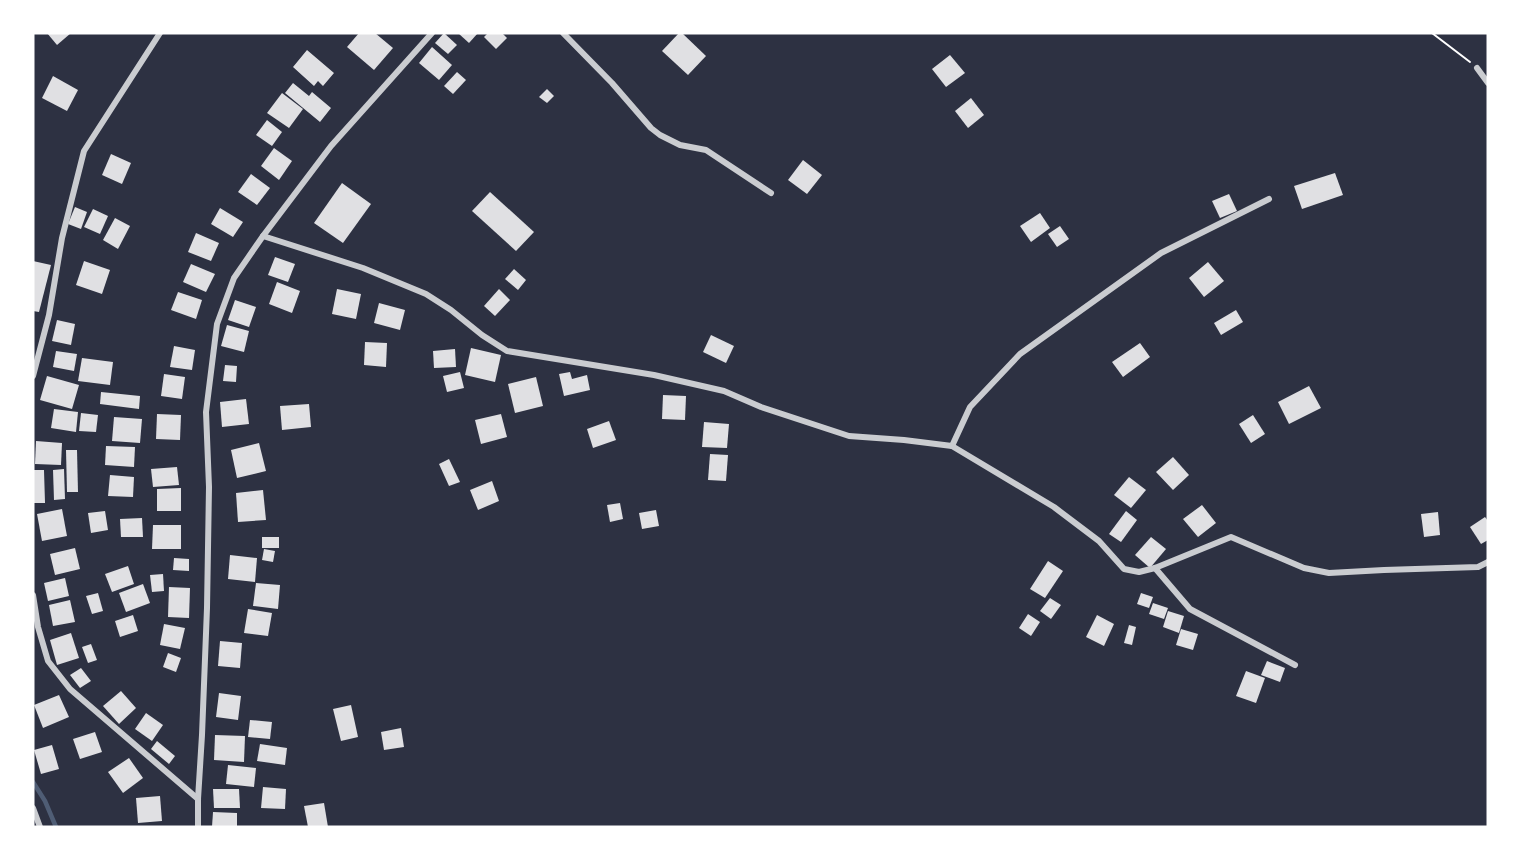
<svg xmlns="http://www.w3.org/2000/svg" width="1521" height="860" font-family="Figtree,sans-serif">
	<style>
		.lines { fill: none; stroke-linecap: round; stroke-linejoin: round }
		.stream { stroke: #4f5d75; stroke-width: 4.5 }
		.building { fill: #e0e0e3 }
		.path { stroke: #fff; stroke-width: 2 }
		.minor { stroke: #caccd0; stroke-width: 6 }
	</style>
	<rect width="100%" height="100%" fill="#2d3142"/>
	<g class="lines">
		<path class="stream" d="M33 782 45 801 56 827"/>
	</g>
	<g class="building">
		<path d="M47 33H71L57 45Z"/>
		<path d="M359 33H375L393 48 374 70 347 47Z"/>
		<path d="M444 33 457 45 448 54 435 43Z"/>
		<path d="M458 33H478L469 43Z"/>
		<path d="M488 33H502L507 38 496 49 484 37Z"/>
		<path d="M679 33H682L706 56 688 75 662 51Z"/>
		<path d="M432 47 452 65 439 80 419 63Z"/>
		<path d="M307 50 334 73 323 86 318 81 314 86 293 67Z"/>
		<path d="M950 55 965 73 946 87 932 69Z"/>
		<path d="M457 72 466 80 453 94 444 86Z"/>
		<path d="M53 76 78 90 67 111 42 98Z"/>
		<path d="M293 83 309 96 312 92 331 108 320 122 285 93Z"/>
		<path d="M547 89 554 96 547 103 539 97Z"/>
		<path d="M282 93 303 109 289 128 267 113Z"/>
		<path d="M971 98 984 115 968 128 955 111Z"/>
		<path d="M267 120 282 132 272 146 256 135Z"/>
		<path d="M274 148 292 161 279 180 261 166Z"/>
		<path d="M111 154 131 163 122 184 102 175Z"/>
		<path d="M803 160 822 175 807 194 788 180Z"/>
		<path d="M1335 173 1343 195 1302 209 1294 186Z"/>
		<path d="M251 174 270 188 257 205 238 192Z"/>
		<path d="M342 183 371 204 343 243 314 223Z"/>
		<path d="M490 192 534 232 516 251 472 211Z"/>
		<path d="M1229 194 1237 211 1220 218 1212 201Z"/>
		<path d="M75 207 87 212 81 229 68 224Z"/>
		<path d="M220 208 243 222 233 237 211 224Z"/>
		<path d="M93 209 108 216 100 234 84 227Z"/>
		<path d="M1040 213 1050 228 1031 242 1020 226Z"/>
		<path d="M115 218 130 226 118 249 103 240Z"/>
		<path d="M1060 226 1069 239 1057 247 1048 234Z"/>
		<path d="M196 233 219 243 211 261 188 252Z"/>
		<path d="M275 257 295 264 288 282 268 275Z"/>
		<path d="M33 261 51 265 39 312 33 311Z"/>
		<path d="M84 261 110 270 102 294 76 285Z"/>
		<path d="M1208 262 1224 281 1204 297 1189 278Z"/>
		<path d="M191 264 215 274 206 292 183 282Z"/>
		<path d="M514 269 526 280 518 290 505 279Z"/>
		<path d="M277 282 300 291 292 313 269 304Z"/>
		<path d="M337 289 361 294 356 319 332 314Z"/>
		<path d="M499 289 510 300 495 316 484 306Z"/>
		<path d="M178 292 202 300 196 319 171 310Z"/>
		<path d="M235 300 256 307 249 327 228 320Z"/>
		<path d="M379 303 405 310 400 330 374 323Z"/>
		<path d="M1236 310 1243 322 1221 335 1214 323Z"/>
		<path d="M57 320 75 324 71 345 52 341Z"/>
		<path d="M227 325 249 331 244 352 221 346Z"/>
		<path d="M711 335 734 346 726 363 703 352Z"/>
		<path d="M365 342 387 343 386 367 364 365Z"/>
		<path d="M1140 343 1150 357 1123 377 1112 362Z"/>
		<path d="M174 346 195 350 192 370 170 367Z"/>
		<path d="M471 348 501 355 495 382 465 375Z"/>
		<path d="M455 349 456 367 434 368 433 351Z"/>
		<path d="M56 351 77 354 74 371 53 367Z"/>
		<path d="M82 358 113 362 110 385 78 381Z"/>
		<path d="M225 365 237 366 236 382 223 381Z"/>
		<path d="M460 372 464 388 447 392 443 376Z"/>
		<path d="M570 372 572 379 587 375 590 390 564 396 559 374Z"/>
		<path d="M164 374 185 377 182 399 161 396Z"/>
		<path d="M47 376 79 385 72 409 40 400Z"/>
		<path d="M536 377 543 406 515 413 508 384Z"/>
		<path d="M1309 386 1321 408 1289 424 1278 402Z"/>
		<path d="M101 392 140 396 139 409 100 404Z"/>
		<path d="M663 395 686 396 685 420 662 419Z"/>
		<path d="M246 399 249 424 222 427 220 402Z"/>
		<path d="M309 404 311 427 282 430 280 406Z"/>
		<path d="M54 409 78 412 76 432 51 428Z"/>
		<path d="M81 413 98 415 96 432 79 431Z"/>
		<path d="M157 414 181 415 180 440 156 439Z"/>
		<path d="M501 414 507 437 481 444 475 420Z"/>
		<path d="M1253 415 1265 434 1251 443 1239 424Z"/>
		<path d="M114 417 142 419 140 443 112 441Z"/>
		<path d="M609 421 616 440 593 448 587 429Z"/>
		<path d="M704 422 729 424 727 448 702 447Z"/>
		<path d="M36 441 62 443 61 465 35 464Z"/>
		<path d="M259 443 266 471 237 478 231 450Z"/>
		<path d="M106 446 135 447 134 467 105 465Z"/>
		<path d="M66 450H77L78 492H67Z"/>
		<path d="M710 454 728 455 726 481 708 480Z"/>
		<path d="M1173 457 1189 475 1173 490 1156 472Z"/>
		<path d="M449 459 460 482 449 486 439 464Z"/>
		<path d="M177 467 179 485 153 487 151 469Z"/>
		<path d="M64 469 65 499 54 500 53 470Z"/>
		<path d="M33 470H44L45 503H33Z"/>
		<path d="M110 475 134 477 133 497 108 496Z"/>
		<path d="M1129 477 1146 490 1131 508 1114 495Z"/>
		<path d="M492 481 499 501 478 510 470 490Z"/>
		<path d="M181 488V511H157V489Z"/>
		<path d="M263 490 266 520 238 522 236 493Z"/>
		<path d="M620 503 623 519 610 522 607 505Z"/>
		<path d="M1202 505 1216 523 1198 537 1183 519Z"/>
		<path d="M62 509 67 536 42 541 37 514Z"/>
		<path d="M656 510 659 526 642 529 639 513Z"/>
		<path d="M105 511 108 530 91 533 88 513Z"/>
		<path d="M1126 511 1137 520 1121 542 1109 534Z"/>
		<path d="M1438 512 1440 535 1424 537 1421 514Z"/>
		<path d="M1485 517 1488 521V540L1481 544 1470 527Z"/>
		<path d="M142 518 143 537H121L120 519Z"/>
		<path d="M153 525H181V549H152Z"/>
		<rect x="262" y="537" width="17" height="11"/>
		<path d="M1151 537 1166 549 1150 568 1135 555Z"/>
		<path d="M75 548 80 569 55 575 50 554Z"/>
		<path d="M264 549 275 551 273 562 262 560Z"/>
		<path d="M230 555 257 558 255 582 228 579Z"/>
		<path d="M174 558 189 559V571L173 570Z"/>
		<path d="M1048 561 1063 571 1045 598 1030 589Z"/>
		<path d="M128 566 134 584 112 592 105 574Z"/>
		<path d="M163 574 164 591 152 592 150 575Z"/>
		<path d="M65 578 69 596 48 601 44 583Z"/>
		<path d="M256 583 280 585 278 609 253 606Z"/>
		<path d="M143 584 150 603 126 612 119 593Z"/>
		<path d="M169 587 190 588 189 618 168 617Z"/>
		<path d="M98 593 103 611 92 614 86 596Z"/>
		<path d="M1141 593 1153 597 1149 608 1137 604Z"/>
		<path d="M1050 598 1061 605 1051 619 1040 611Z"/>
		<path d="M70 600 75 622 53 626 49 605Z"/>
		<path d="M1153 603 1168 608 1164 619 1149 614Z"/>
		<path d="M248 609 272 613 268 636 244 633Z"/>
		<path d="M1168 611 1184 616 1179 633 1163 627Z"/>
		<path d="M1028 614 1040 622 1031 636 1019 628Z"/>
		<path d="M133 615 138 631 120 637 115 621Z"/>
		<path d="M1097 615 1114 624 1104 646 1086 637Z"/>
		<path d="M164 624 185 628 180 649 160 645Z"/>
		<path d="M1129 625 1136 627 1132 645 1124 643Z"/>
		<path d="M1181 629 1198 634 1193 650 1176 645Z"/>
		<path d="M71 633 79 658 57 665 50 640Z"/>
		<path d="M220 641 242 643 240 668 218 666Z"/>
		<path d="M91 644 97 660 88 663 82 647Z"/>
		<path d="M168 653 181 658 176 672 163 667Z"/>
		<path d="M1267 661 1285 668 1280 682 1261 675Z"/>
		<path d="M81 668 91 681 80 688 70 675Z"/>
		<path d="M1246 671 1265 678 1256 703 1236 696Z"/>
		<path d="M121 691 136 708 119 724 103 706Z"/>
		<path d="M219 693 241 696 238 720 216 717Z"/>
		<path d="M59 695 69 717 43 728 34 705Z"/>
		<path d="M351 705 358 737 341 741 333 709Z"/>
		<path d="M146 713 163 725 152 741 135 729Z"/>
		<path d="M250 720 272 722 270 739 248 737Z"/>
		<path d="M401 728 404 747 384 750 381 732Z"/>
		<path d="M95 732 102 752 80 759 73 739Z"/>
		<path d="M215 735 245 736 244 762 214 760Z"/>
		<path d="M157 741 175 756 169 764 151 749Z"/>
		<path d="M260 744 287 748 285 765 257 761Z"/>
		<path d="M52 745 59 769 41 774 34 750Z"/>
		<path d="M129 758 143 778 123 793 108 772Z"/>
		<path d="M228 765 256 768 254 787 226 784Z"/>
		<path d="M263 787 286 789 285 809 261 808Z"/>
		<path d="M213 789H239L240 808H214Z"/>
		<path d="M160 796 162 821 138 823 136 798Z"/>
		<path d="M324 803 328 827H308L304 806Z"/>
		<path d="M213 812 237 813V827H212Z"/>
	</g>
	<g class="lines">
		<path class="path" d="M1432 33 1470 62"/>
		<g class="minor">
			<path d="M563 33 612 83 651 128 660 135 680 145 706 150 771 193"/>
			<path d="M1477 68 1488 83"/>
			<path d="M263 236 363 268 426 294 451 310 482 335 507 351 654 375 724 391 761 407 849 436 904 440 952 446 1054 507 1099 541 1124 569 1139 572 1155 568 1231 537 1304 568 1329 573 1384 570 1478 567 1488 562"/>
			<path d="M33 376 49 315 62 238 84 151 160 33"/>
			<path d="M952 446 970 407 1020 354 1161 253 1269 199"/>
			<path d="M1155 568 1190 609 1295 665"/>
			<path d="M33 595 38 627 48 661 70 689 198 799"/>
			<path d="M33 808 40 827"/>
			<path d="M198 827V799L202 735 207 608 209 487 206 412 217 324 234 278 263 236 331 146 432 33"/>
		</g>
	</g>
	<rect width="1521" height="860" fill="none" stroke="#ffffff" stroke-width="69"/>
</svg>
